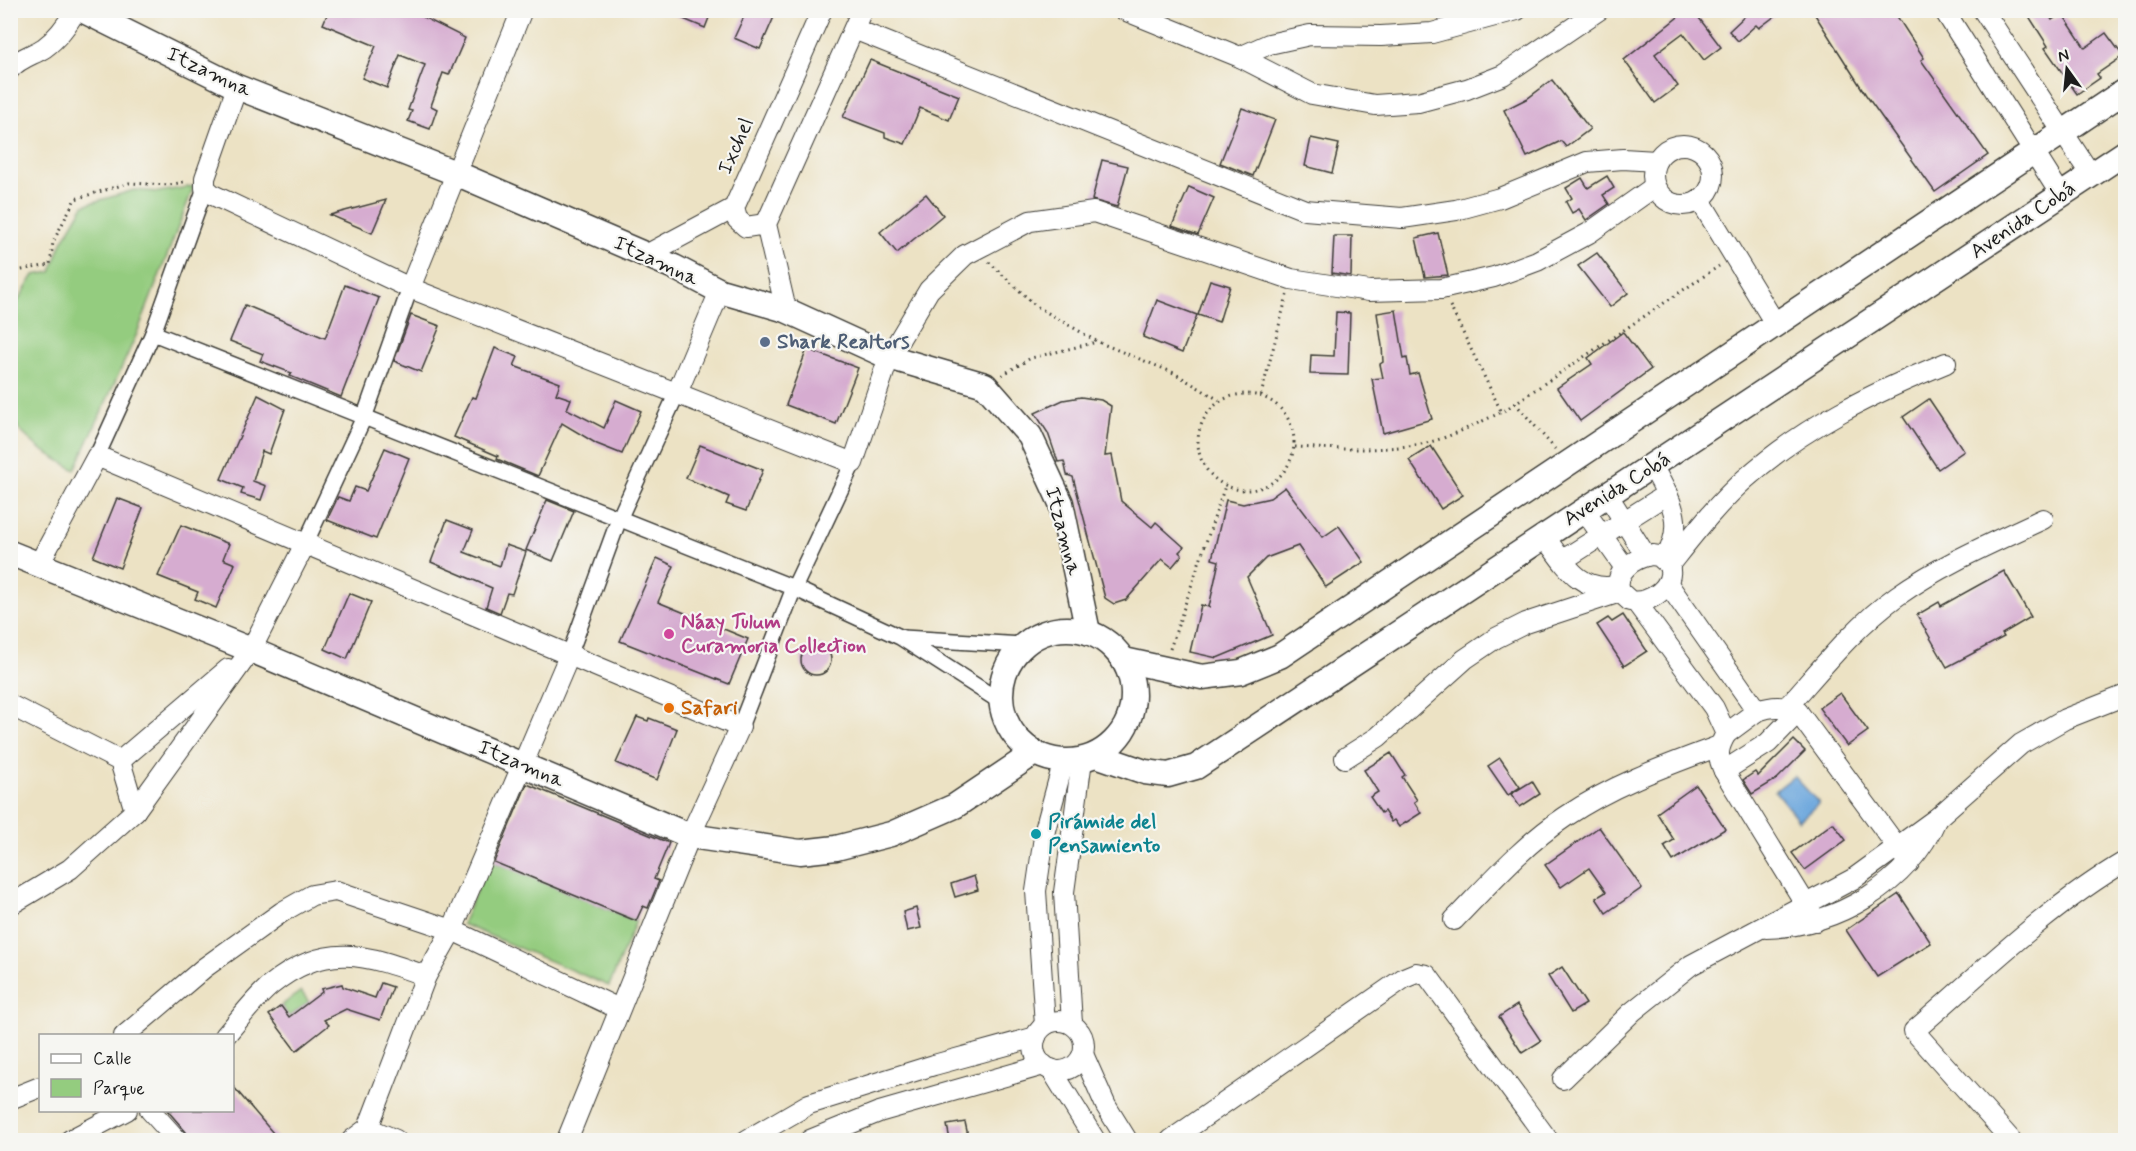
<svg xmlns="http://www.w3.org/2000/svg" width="2136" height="1151" font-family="Mynerve,sans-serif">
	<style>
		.green { fill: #94cc7f; stroke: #58744e; stroke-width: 1.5 }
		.water { fill: #6da7dd; stroke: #44627c; stroke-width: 1.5 }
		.building { fill: #d6acd0 }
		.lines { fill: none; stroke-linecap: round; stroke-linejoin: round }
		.pedestrian-casing { stroke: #3b3a35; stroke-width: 18 }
		.minor-casing { stroke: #3b3a35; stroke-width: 22 }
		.tertiary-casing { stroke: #3b3a35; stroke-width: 27 }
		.path { stroke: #3b3a35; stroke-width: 3; stroke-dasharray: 1.5 4.5; stroke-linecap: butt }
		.pedestrian { stroke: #fff; stroke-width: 15 }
		.minor { stroke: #fff; stroke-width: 20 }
		.tertiary { stroke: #fff; stroke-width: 24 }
		.service-dot { fill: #5c6f8a; stroke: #f6f6f2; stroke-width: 2 }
		.hotel-dot { fill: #d1479c; stroke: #f6f6f2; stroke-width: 2 }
		.food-dot { fill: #e8710a; stroke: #f6f6f2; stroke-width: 2 }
		.culture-dot { fill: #0f9aa8; stroke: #f6f6f2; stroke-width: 2 }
		.labels { text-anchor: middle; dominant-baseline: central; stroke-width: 4.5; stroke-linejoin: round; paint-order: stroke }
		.street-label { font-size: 21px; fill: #1c1c1c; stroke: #f6f6f2 }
		.service-label { font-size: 21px; font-weight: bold; fill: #4e5e75; stroke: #f6f6f2; text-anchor: start }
		.hotel-label { font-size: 21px; font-weight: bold; fill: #b23c85; stroke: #f6f6f2; text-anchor: start }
		.food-label { font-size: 21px; font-weight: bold; fill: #c56008; stroke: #f6f6f2; text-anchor: start }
		.culture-label { font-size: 21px; font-weight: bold; fill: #0d838f; stroke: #f6f6f2; text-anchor: start }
	</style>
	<rect width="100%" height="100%" fill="#f6f6f2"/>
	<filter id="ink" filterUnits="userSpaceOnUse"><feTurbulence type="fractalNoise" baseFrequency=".0167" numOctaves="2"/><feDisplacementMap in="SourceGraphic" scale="12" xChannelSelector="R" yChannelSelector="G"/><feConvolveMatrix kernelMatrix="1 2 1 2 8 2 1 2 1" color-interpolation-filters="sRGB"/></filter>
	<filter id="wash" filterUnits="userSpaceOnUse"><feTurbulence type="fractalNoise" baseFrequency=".008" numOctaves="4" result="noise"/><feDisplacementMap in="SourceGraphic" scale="24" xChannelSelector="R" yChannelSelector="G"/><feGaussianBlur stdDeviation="1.35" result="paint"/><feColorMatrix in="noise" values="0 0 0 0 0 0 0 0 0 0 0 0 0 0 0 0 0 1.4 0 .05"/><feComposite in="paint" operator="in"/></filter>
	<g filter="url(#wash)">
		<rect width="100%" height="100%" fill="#ece2c4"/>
		<g class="green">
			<path d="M194 186 136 336 75 470 40 449 19 430 11 410V312L34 275 51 272 62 242 84 205 134 190 159 192Z"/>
			<path d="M490 860 636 921 609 986 462 924Z"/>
			<path d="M301 991 309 1002 289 1017 281 1006Z"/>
		</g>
		<path class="water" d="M1794 776 1819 803 1799 821 1775 791Z"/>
		<g id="blocks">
			<g class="building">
				<path d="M329 10H409L465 38 449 75 443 73 431 106 437 109 430 129 408 121 412 111 408 110 425 65 400 55 387 88 362 78 376 46 323 24Z"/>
				<path d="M662 10H712L705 28Z"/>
				<path d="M747 10H777L760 49 734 38Z"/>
				<path d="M1687 10H1693L1721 47 1704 60 1683 33 1655 54 1678 86 1655 103 1624 60Z"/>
				<path d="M1744 10H1783L1759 28 1756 25 1738 41 1729 31 1747 14Z"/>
				<path d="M1812 10H1893L1924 58 1921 60 1988 155 1935 192 1866 95Z"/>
				<path d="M2025 10H2046L2052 20 2062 13 2085 48 2106 33 2123 56 2097 74 2100 78 2077 94 2045 48 2048 46Z"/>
				<path d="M870 60 959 96 949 120 920 108 905 144 885 137V133L843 117Z"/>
				<path d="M1552 80 1590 129 1566 147 1561 141 1527 157 1504 110 1528 98Z"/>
				<path d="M1242 108 1275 120 1253 176 1220 163Z"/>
				<path d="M1311 138 1339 144 1332 173 1305 166Z"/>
				<path d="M1102 160 1128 166 1117 207 1092 200Z"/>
				<path d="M1607 176 1614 188 1603 195 1609 204 1586 220 1579 209 1572 213 1566 202 1572 198 1566 188 1582 178 1588 188Z"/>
				<path d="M1189 187 1214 198 1198 235 1172 226Z"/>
				<path d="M926 194 943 215 897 253 880 232Z"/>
				<path d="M386 200 372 233 330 215Z"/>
				<path d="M1438 233 1448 275 1425 277 1416 238Z"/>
				<path d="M1334 236H1352L1351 276 1332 273Z"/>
				<path d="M1597 253 1628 293 1610 307 1578 266Z"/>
				<path d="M1210 280 1230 286 1219 322 1198 315Z"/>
				<path d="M345 285 379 298 341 397 290 376 292 373 260 361 263 354 230 341 245 305 325 338Z"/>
				<path d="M1157 300 1197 315 1182 353 1143 337Z"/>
				<path d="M1396 310 1404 359 1407 358 1410 375 1418 373 1432 419 1383 433 1372 379 1383 378 1380 364 1383 362 1382 346 1377 313Z"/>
				<path d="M1336 312 1350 313 1348 375 1310 374 1311 355 1334 356Z"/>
				<path d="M411 315 440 326 421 372 394 361Z"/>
				<path d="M1623 332 1651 369 1580 421 1557 388 1592 364 1588 358Z"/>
				<path d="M495 348 518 357 514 366 560 383 556 394 571 399 567 409 604 428 616 400 641 411 622 454 597 444 562 423 538 476 497 459 498 456 454 437 472 397 476 398Z"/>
				<path d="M807 349 858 368 836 424 786 405Z"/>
				<path d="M258 395 285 409 269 454 262 451 253 481 266 486 261 500 241 494 243 488 221 479Z"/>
				<path d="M1081 397 1101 400 1111 406 1105 456 1112 455 1121 501 1152 527 1156 522 1184 547 1179 552 1182 555 1172 567 1162 559 1126 600 1114 604 1105 598 1073 477 1067 475 1064 461 1058 462 1048 433 1035 413 1063 400Z"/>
				<path d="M1929 399 1964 451 1938 469 1903 417Z"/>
				<path d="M700 445 763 470 746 511 726 504 729 497 686 478Z"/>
				<path d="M1431 446 1463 495 1441 509 1409 460Z"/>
				<path d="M385 448 409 458 376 539 327 520 338 497 349 501 355 487 366 491Z"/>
				<path d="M1285 487 1323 537 1339 526 1364 562 1326 587 1298 546 1266 558 1247 577 1272 635 1217 658 1190 652 1201 605 1209 607 1219 561 1212 559 1226 500 1243 504 1270 498Z"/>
				<path d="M117 498 143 508 120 568 93 557Z"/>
				<path d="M547 500 574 511 553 561 526 550Z"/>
				<path d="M447 520 473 530 464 552 500 566 506 545 526 552 512 594 507 593 500 613 486 607 492 588 431 562Z"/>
				<path d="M181 525 229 544 223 559 235 564 216 608 195 599 198 592 158 576Z"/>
				<path d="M657 558 674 566 658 602 748 639 729 684 620 641Z"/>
				<path d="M2004 571 2031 617 2002 634 2004 637 1947 667 1917 615 1939 602 1941 606Z"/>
				<path d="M349 593 371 602 347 659 325 649Z"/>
				<path d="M1623 615 1647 651 1624 666 1597 625 1608 618 1612 622Z"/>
				<circle cx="816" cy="660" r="15"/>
				<path d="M1840 693 1868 731 1847 746 1819 708Z"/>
				<path d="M637 717 648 721 649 718 677 729 657 780 616 763Z"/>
				<path d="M1794 740 1805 751 1777 779 1752 794 1743 780 1755 772 1758 776Z"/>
				<path d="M1391 753 1405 775 1402 777 1417 800 1414 802 1421 813 1399 827 1394 820 1391 822 1384 811 1381 813 1370 797 1378 792 1364 770Z"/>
				<path d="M1500 758 1520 787 1508 795 1488 766Z"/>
				<path d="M1532 781 1540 794 1520 807 1511 794Z"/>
				<path d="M527 784 669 843 654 879 659 881 648 908 643 906 636 921 494 862Z"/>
				<path d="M1696 785 1725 829 1673 861 1664 846 1674 840 1657 813Z"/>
				<path d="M1833 823 1846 840 1805 870 1792 853Z"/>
				<path d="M1599 827 1642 888 1606 913 1596 898 1606 892 1589 868 1561 887 1545 865Z"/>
				<path d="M974 876 978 890 955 897 951 884Z"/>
				<path d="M1899 894 1931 943 1877 977 1846 930Z"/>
				<path d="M916 908 921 928 907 931 903 912Z"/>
				<path d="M1562 967 1586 1004 1571 1013 1548 976Z"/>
				<path d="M381 983 393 987 380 1020 346 1009 324 1020 329 1025 296 1051 269 1015 281 1006 289 1017 322 992 321 989 342 984 343 987 375 998Z"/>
				<path d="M1517 1005 1541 1041 1522 1053 1499 1017Z"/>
				<path d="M232 1085 279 1140H189L186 1132 167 1110H232Z"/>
				<path d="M965 1122 969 1140H950L947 1125Z"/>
			</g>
		</g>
	</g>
	<g filter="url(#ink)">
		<use href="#blocks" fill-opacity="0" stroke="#3b3a35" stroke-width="1.5"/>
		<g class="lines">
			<g class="pedestrian-casing">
				<g id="pedestrian">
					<path d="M153 333 794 588 900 637 1001 702"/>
					<path d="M97 456 153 333 205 188"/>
					<path d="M305 544 365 415 410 288"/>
					<path d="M903 638 1023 645"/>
					<path d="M569 656 619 519 677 393"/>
					<path d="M740 727 794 588 853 463"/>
				</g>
			</g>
			<g class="minor-casing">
				<g id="minor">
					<path d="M1124 10 1240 57 1312 94 1375 105 1418 102 1467 89 1503 75 1599 10"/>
					<path d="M1944 10 2061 195"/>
					<path d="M1983 10 2091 175"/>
					<path d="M854 29 1305 210 1402 218 1456 210 1500 198 1587 162 1623 159 1656 161"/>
					<path d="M1240 57 1269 44 1310 35 1381 36 1432 33 1517 10"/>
					<path d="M10 69C19 58 33 55 44 48 58 38 67 25 76 10"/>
					<path d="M237 87 205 178V188L213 195 410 288 853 463 889 357 929 290 965 255 1030 221 1094 212 1291 279 1369 291 1441 289 1494 277 1537 261 1589 233 1654 187"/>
					<circle cx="1683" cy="175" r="30"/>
					<path d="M1700 200 1776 325"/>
					<path d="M734 208 737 219 746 227 766 224"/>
					<path d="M646 255 734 208 822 10"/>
					<path d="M410 288 522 10"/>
					<path d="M786 310 766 224 862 10"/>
					<path d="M677 393 720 291"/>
					<path d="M1653 467C1670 500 1686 522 1666 557"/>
					<path d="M1607 494 1646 556"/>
					<path d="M1584 510 1625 568"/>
					<path d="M1543 535C1564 562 1578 593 1616 586"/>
					<path d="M1652 555 1659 556 1669 565C1676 586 1650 605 1630 601L1620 592C1613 571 1634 558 1652 555Z"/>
					<path d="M1563 560 1667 494"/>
					<path d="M39 564 97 456 740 727 690 836 567 1140"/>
					<path d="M1669 565C1693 535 1716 505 1745 479 1804 426 1873 393 1946 363"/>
					<path d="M1668 584 1757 711C1772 706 1783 705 1798 712L1909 863"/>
					<path d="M1636 602 1714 708 1726 734C1717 749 1717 756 1724 771L1816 921"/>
					<path d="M10 705 120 761 135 811 70 869 10 905"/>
					<path d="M1787 707C1821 669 1855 626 1897 596 1942 564 1994 542 2043 519"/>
					<path d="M1726 734 1757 711"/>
					<path d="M1345 758 1378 737 1465 659 1496 638 1526 623 1620 592"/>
					<path d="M120 761 228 669"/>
					<path d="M1724 771 1768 743 1798 712"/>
					<path d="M135 811 251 650 305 544"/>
					<path d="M1454 920C1489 884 1523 845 1565 817 1612 785 1665 766 1719 746"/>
					<path d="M1766 928C1836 926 1908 885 1937 818"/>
					<circle cx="1059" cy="1046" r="25"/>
					<path d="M1072 1024 1064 892 1082 760"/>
					<path d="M1045 1025 1036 891 1045 830 1064 760"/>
					<path d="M124 1036 204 968 282 912 312 895 336 891 452 930 619 1009"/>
					<path d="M225 1036C239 1020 255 998 271 985 326 940 367 955 426 976"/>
					<path d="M1083 1054 1106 1106 1127 1140"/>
					<path d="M1051 1069 1095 1140"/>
					<path d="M1563 1079 1632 1012 1691 965 1853 879 1937 818 2021 744 2065 719 2126 695"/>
					<path d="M10 1099 40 1087"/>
					<path d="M150 1110 177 1140"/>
					<path d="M368 1128 396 1140"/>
					<path d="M70 1140 127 1110"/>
					<path d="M352 1140 368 1128 426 976 452 930 569 656"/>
					<path d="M747 1140 809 1104 934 1065 1036 1037"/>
					<path d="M810 1140 879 1112 1044 1065"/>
					<path d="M1171 1140 1404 978 1416 973 1427 975 1548 1140"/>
					<path d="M2011 1140 1914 1031C1982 972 2048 907 2126 861"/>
				</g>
			</g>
			<g class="tertiary-casing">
				<g id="tertiary">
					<path d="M82 10 237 87 458 174 674 267 720 291 786 310 889 357 985 385 1030 436 1061 503 1088 632"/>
					<path d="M10 553 251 650 690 836 800 852 836 848 891 834 955 806 1034 753"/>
					<circle cx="1067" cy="695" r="66"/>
					<path d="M1124 660 1202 677 1241 672 1280 656 2126 90"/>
					<path d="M1096 755 1145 772 1168 775 1196 767 2126 152"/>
				</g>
			</g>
			<g class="path">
				<path d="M989 262 1036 306 1098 342 1174 373 1219 400"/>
				<path d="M10 272 50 265 53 242 75 199 129 183 169 185 188 181"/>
				<path d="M1450 306 1501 411"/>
				<path d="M1002 375 1031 358 1097 342"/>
				<circle cx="1246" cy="442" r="48"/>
				<path d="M1261 395 1287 295"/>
				<path d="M1515 403 1555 449"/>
				<path d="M1295 447C1335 449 1376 451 1415 445 1445 441 1475 424 1502 412L1719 266"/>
				<path d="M1170 649 1225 486"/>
			</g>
			<use href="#pedestrian" class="pedestrian"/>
			<use href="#minor" class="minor"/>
			<use href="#tertiary" class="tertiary"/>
		</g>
	</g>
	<circle class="service-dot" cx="765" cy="342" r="6"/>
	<circle class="hotel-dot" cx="669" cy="634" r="6"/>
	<circle class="food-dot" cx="669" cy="708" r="6"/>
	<circle class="culture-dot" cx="1036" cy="834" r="6"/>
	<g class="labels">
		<g class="street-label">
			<text transform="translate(209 72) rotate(25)">Itzamna</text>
			<text transform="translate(736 146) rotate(-66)">Ixchel</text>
			<text transform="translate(2023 220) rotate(-34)">Avenida Cobá</text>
			<text transform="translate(656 261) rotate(25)">Itzamna</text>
			<text transform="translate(1617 489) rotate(-32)">Avenida Cobá</text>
			<text transform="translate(1063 531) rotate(75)">Itzamna</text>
			<text transform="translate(521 764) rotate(23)">Itzamna</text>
		</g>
		<g class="service-label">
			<text x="777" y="342">Shark Realtors</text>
		</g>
		<g class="hotel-label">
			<text x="681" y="622">Náay Tulum<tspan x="681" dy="24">Curamoria Collection</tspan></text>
		</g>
		<g class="food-label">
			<text x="681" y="708">Safari</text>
		</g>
		<g class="culture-label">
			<text x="1048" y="822">Pirámide del<tspan x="1048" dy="24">Pensamiento</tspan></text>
		</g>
	</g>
	<rect width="2136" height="1151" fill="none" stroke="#f6f6f2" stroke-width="36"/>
	<rect x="39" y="1034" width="195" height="78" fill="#f6f6f2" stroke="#9f9f9c" stroke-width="1.5"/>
	<rect x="51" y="1054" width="30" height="9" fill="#ffffff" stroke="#9f9f9c" stroke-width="1.5"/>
	<text x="93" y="1064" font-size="18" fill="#1c1c1c">Calle</text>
	<rect x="51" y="1079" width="30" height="18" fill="#94cc7f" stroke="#9f9f9c" stroke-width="1.5"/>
	<text x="93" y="1094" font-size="18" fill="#1c1c1c">Parque</text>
	<g transform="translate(2067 69) rotate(345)" stroke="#f6f6f2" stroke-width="4.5" paint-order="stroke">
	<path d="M0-4.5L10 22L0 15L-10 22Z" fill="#1c1c1c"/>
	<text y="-9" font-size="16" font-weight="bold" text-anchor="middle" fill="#1c1c1c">N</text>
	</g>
</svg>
